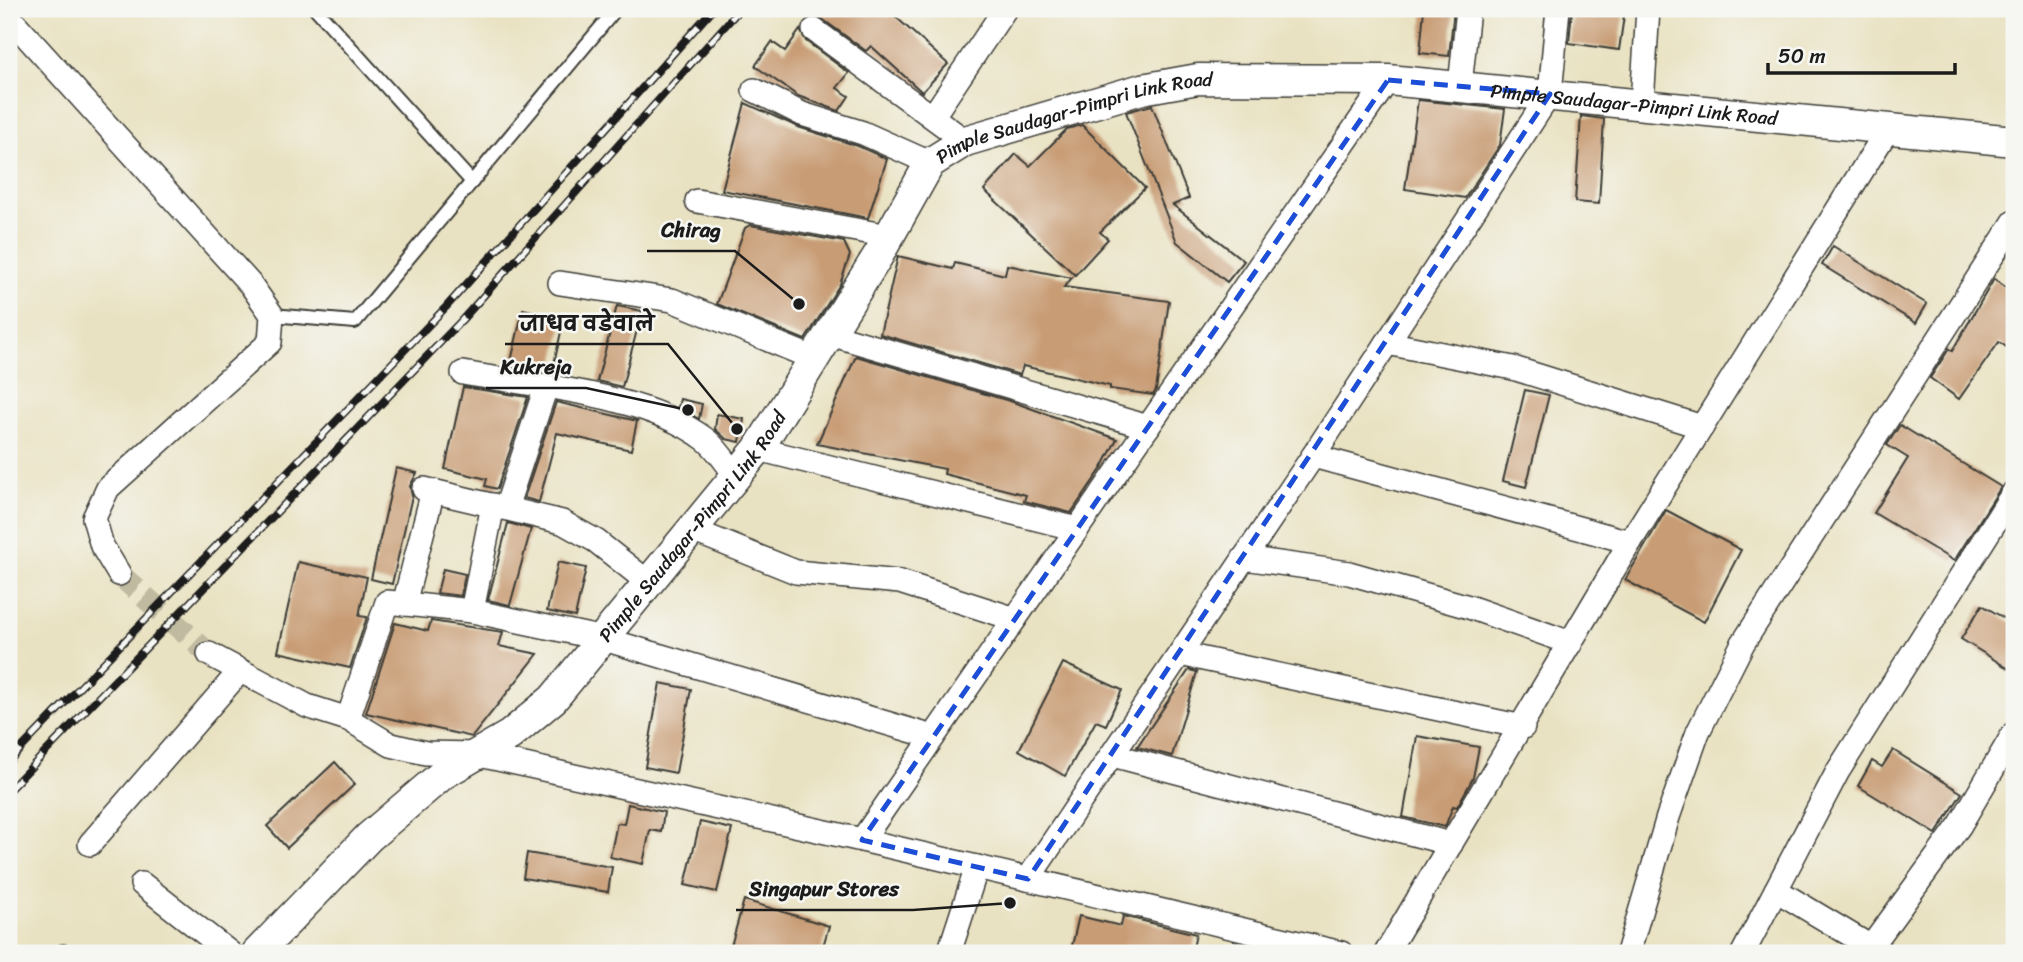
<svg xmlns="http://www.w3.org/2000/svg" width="2023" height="962" font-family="Sriracha,'Playpen Sans Deva',sans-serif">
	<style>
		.building { fill: #c89c74 }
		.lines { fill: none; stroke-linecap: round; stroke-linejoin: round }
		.minor-tunnel { stroke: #c0baa1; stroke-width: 23; stroke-dasharray: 23 11; stroke-linecap: butt }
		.service-casing { stroke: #3b3a35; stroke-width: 16 }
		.minor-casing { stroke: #3b3a35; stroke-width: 26 }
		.tertiary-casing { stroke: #3b3a35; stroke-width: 33 }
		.service { stroke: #fff; stroke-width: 12 }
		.minor { stroke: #fff; stroke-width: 23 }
		.tertiary { stroke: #fff; stroke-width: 30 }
		.rail-casing { stroke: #1c1c1c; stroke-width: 8 }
		.rail { stroke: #f6f6f2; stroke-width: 5; stroke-dasharray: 16; stroke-linecap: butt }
		.marked { fill: none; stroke: #1d4ed8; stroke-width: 5; stroke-dasharray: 14 9; stroke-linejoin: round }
		.labels { text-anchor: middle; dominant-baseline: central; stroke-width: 5; stroke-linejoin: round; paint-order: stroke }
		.street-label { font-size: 19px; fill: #1c1c1c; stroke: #f6f6f2 }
		.leader { fill: none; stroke: #1c1c1c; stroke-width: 2.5 }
		.callout-dot { fill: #1c1c1c; stroke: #f6f6f2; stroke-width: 2.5 }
		.callout-label { font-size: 21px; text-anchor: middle; font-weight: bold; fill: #1c1c1c; stroke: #f6f6f2; stroke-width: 5; stroke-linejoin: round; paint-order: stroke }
	</style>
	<rect width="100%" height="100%" fill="#f6f6f2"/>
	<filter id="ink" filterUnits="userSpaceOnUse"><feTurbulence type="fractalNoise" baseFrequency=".0143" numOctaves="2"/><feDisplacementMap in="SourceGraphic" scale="14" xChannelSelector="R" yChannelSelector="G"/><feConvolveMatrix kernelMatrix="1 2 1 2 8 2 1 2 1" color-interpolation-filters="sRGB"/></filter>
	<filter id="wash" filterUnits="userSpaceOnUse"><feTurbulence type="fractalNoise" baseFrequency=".00686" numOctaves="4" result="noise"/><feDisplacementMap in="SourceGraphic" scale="28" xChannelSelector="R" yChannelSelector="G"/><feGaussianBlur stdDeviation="1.57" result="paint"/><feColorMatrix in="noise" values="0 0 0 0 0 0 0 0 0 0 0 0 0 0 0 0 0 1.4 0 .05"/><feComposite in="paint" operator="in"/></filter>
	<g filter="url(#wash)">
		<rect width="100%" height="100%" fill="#e9e2c2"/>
		<g id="blocks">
			<g class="building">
				<path d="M817 9H887L948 64 922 92 871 46 866 51 822 19 811 17Z"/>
				<path d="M1424 9H1454L1449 56 1420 53Z"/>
				<path d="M1572 9H1625L1619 50 1569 43Z"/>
				<path d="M800 30 806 41 849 73 837 88 849 96 839 111 798 96 755 66 772 42 785 51Z"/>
				<path d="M1418 100 1505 109 1500 145 1465 198 1405 189Z"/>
				<path d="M745 103 798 127 858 146 887 159 868 218 722 190Z"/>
				<path d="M1152 105 1189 198 1173 205 1244 261 1227 282 1177 242 1126 112Z"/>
				<path d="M1581 116 1604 119 1599 204 1575 202Z"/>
				<path d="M1082 125 1145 188 1100 232 1108 239 1075 275 984 190 1016 154 1030 166 1067 129Z"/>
				<path d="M750 225 844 242 850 255 840 284 805 340 717 304 745 228Z"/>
				<path d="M1833 246 1927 304 1916 323 1822 265Z"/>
				<path d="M898 256 953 269 955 263 1005 275 1007 265 1072 278 1064 287 1169 301 1156 390 1153 395 1110 389V386L1023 366 1020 375 880 334Z"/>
				<path d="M1994 279 2014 293V352L1999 342 1959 399 1930 378 1949 349 1952 351Z"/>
				<path d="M617 306 642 311 622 387 597 381Z"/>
				<path d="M523 309 564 318 552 373 510 366Z"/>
				<path d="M856 356 1013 402 1117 439 1102 468 1071 513 1024 501 1026 495 944 474 945 469 817 444Z"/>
				<path d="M463 387 528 397 497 489 485 486 487 479 445 469Z"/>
				<path d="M1525 390 1549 395 1526 487 1503 481Z"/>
				<path d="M680 399 702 404 699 419 678 407Z"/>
				<path d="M556 402 637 421 631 450 557 433 539 502 524 498Z"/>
				<path d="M717 414 744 419 740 442 726 439 715 429Z"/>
				<path d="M1900 425 2001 487 1954 561 1874 513 1908 458 1887 445Z"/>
				<path d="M396 468 417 473 410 486 412 496 392 584 371 579Z"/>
				<path d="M1666 510 1741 550 1704 622 1625 580Z"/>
				<path d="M508 523 531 529 510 605 488 600Z"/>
				<path d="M298 562 367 577 359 616 367 617 350 668 278 652Z"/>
				<path d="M558 562 586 568 575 617 547 611Z"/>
				<path d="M443 569 465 574 461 596 437 593Z"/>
				<path d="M1982 605 2014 624V672L1961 639Z"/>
				<path d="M431 621 503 632 499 646 538 654 472 737 366 713 395 623 428 631Z"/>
				<path d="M1063 663 1122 690 1106 725 1096 721 1065 776 1019 750Z"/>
				<path d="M1189 670 1197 672 1172 756 1137 747Z"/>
				<path d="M660 683 691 689 676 773 645 767Z"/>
				<path d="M1417 736 1479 747 1473 778 1457 807 1453 806 1445 827 1403 817Z"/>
				<path d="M1893 750 1962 793 1936 834 1858 786 1872 761 1882 767Z"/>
				<path d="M335 762 355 784 287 848 267 826Z"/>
				<path d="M628 804 664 812 661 832 650 830 643 864 610 857 617 823 624 824Z"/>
				<path d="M700 822 732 829 717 892 685 885Z"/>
				<path d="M527 853 612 867 608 892 523 878Z"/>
				<path d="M744 900 829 926 821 953H729Z"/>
				<path d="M1079 916 1121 926 1123 916 1196 934 1192 953H1084L1071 950Z"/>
			</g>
		</g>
	</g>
	<g filter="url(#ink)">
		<use href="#blocks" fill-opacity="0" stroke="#3b3a35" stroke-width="2"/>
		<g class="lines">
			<path class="minor-tunnel" d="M119 574 209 654"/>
			<g class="service-casing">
				<g id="service">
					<path d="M316 9 472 182"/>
					<path d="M272 315 355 322 616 9"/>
					<path d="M63 951 65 953"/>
				</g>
			</g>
			<g class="minor-casing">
				<g id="minor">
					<path d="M9 17 251 285 272 315 270 342 108 488 94 518 102 546 119 574"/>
					<path d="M814 30 965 141"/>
					<path d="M1460 86 1468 9"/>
					<path d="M754 90 802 114 863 133 930 163"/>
					<path d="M1642 103 1648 9"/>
					<path d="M933 116 1005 9"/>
					<path d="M697 201 889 236"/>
					<path d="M560 283 672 300 815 359"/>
					<path d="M830 334 1148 427"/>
					<path d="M1387 343 1513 368 1702 427"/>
					<path d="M463 373C536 386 646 394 705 439 717 448 727 464 736 476"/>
					<path d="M758 449 1077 529"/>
					<path d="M1313 456 1630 542"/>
					<path d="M424 489 562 522 596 541 649 583"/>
					<path d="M493 505 472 611 604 639 933 737"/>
					<path d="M506 508 546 387"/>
					<path d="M692 530 796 572 900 582 1015 619"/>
					<path d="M1244 558 1349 573 1469 607 1571 643"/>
					<path d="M404 604 433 491"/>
					<path d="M209 654 307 706 348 719 391 745 426 753 475 754 862 840 1341 953"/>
					<path d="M1180 654 1523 727"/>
					<path d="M348 719 387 602 472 611"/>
					<path d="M1112 755 1451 844"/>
					<path d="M862 840 1388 80"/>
					<path d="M90 844 240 671"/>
					<path d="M1028 879 1313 456 1550 94 1558 9"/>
					<path d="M142 884 230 953"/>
					<path d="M1776 890 1871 947 1960 825 2014 733"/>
					<path d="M949 953 977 867"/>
					<path d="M1386 953 1630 542 1888 129"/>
					<path d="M1628 953 1668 817 1698 732 1743 643 2014 222"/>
					<path d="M1743 953 1838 771 2014 492"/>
				</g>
			</g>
			<g class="tertiary-casing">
				<g id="tertiary">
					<path id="s1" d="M257 953 369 837 443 774 510 735 553 699 758 449 879 254 930 163 965 141 1142 89 1198 79 1388 80 2014 141"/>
				</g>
			</g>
			<use href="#service" class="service"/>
			<use href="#minor" class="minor"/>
			<use href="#tertiary" class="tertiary"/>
			<g class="rail-casing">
				<g id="rail">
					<path d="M9 761 446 307 713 9"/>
					<path d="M9 790 461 321 740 9"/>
				</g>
			</g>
			<use href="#rail" class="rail"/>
		</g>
	</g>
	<path class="marked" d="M1388 80 1550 94 1028 879 862 840Z"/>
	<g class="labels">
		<g class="street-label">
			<text stroke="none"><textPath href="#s1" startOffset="1769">Pimple Saudagar-Pimpri Link Road</textPath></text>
			<text stroke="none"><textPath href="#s1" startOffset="1202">Pimple Saudagar-Pimpri Link Road</textPath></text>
			<text stroke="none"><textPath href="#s1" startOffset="614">Pimple Saudagar-Pimpri Link Road</textPath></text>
		</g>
	</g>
	<path class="leader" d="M799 304L735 251H647M737 429L668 344H505M688 410L586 388H486M1010 903L913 910H736"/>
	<g class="callout-dot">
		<circle cx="799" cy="304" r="7"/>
		<circle cx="737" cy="429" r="7"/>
		<circle cx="688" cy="410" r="7"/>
		<circle cx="1010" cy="903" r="7"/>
	</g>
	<g class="callout-label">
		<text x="691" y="237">Chirag</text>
		<text x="587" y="331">जाधव वडेवाले</text>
		<text x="536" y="374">Kukreja</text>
		<text x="824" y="896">Singapur Stores</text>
	</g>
	<rect width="2023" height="962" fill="none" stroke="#f6f6f2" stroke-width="35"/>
	<path d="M1768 63v10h187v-10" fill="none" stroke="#1c1c1c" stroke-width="3.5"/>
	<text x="1778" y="63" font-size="21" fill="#1c1c1c" stroke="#f6f6f2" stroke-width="5" paint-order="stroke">50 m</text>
</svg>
